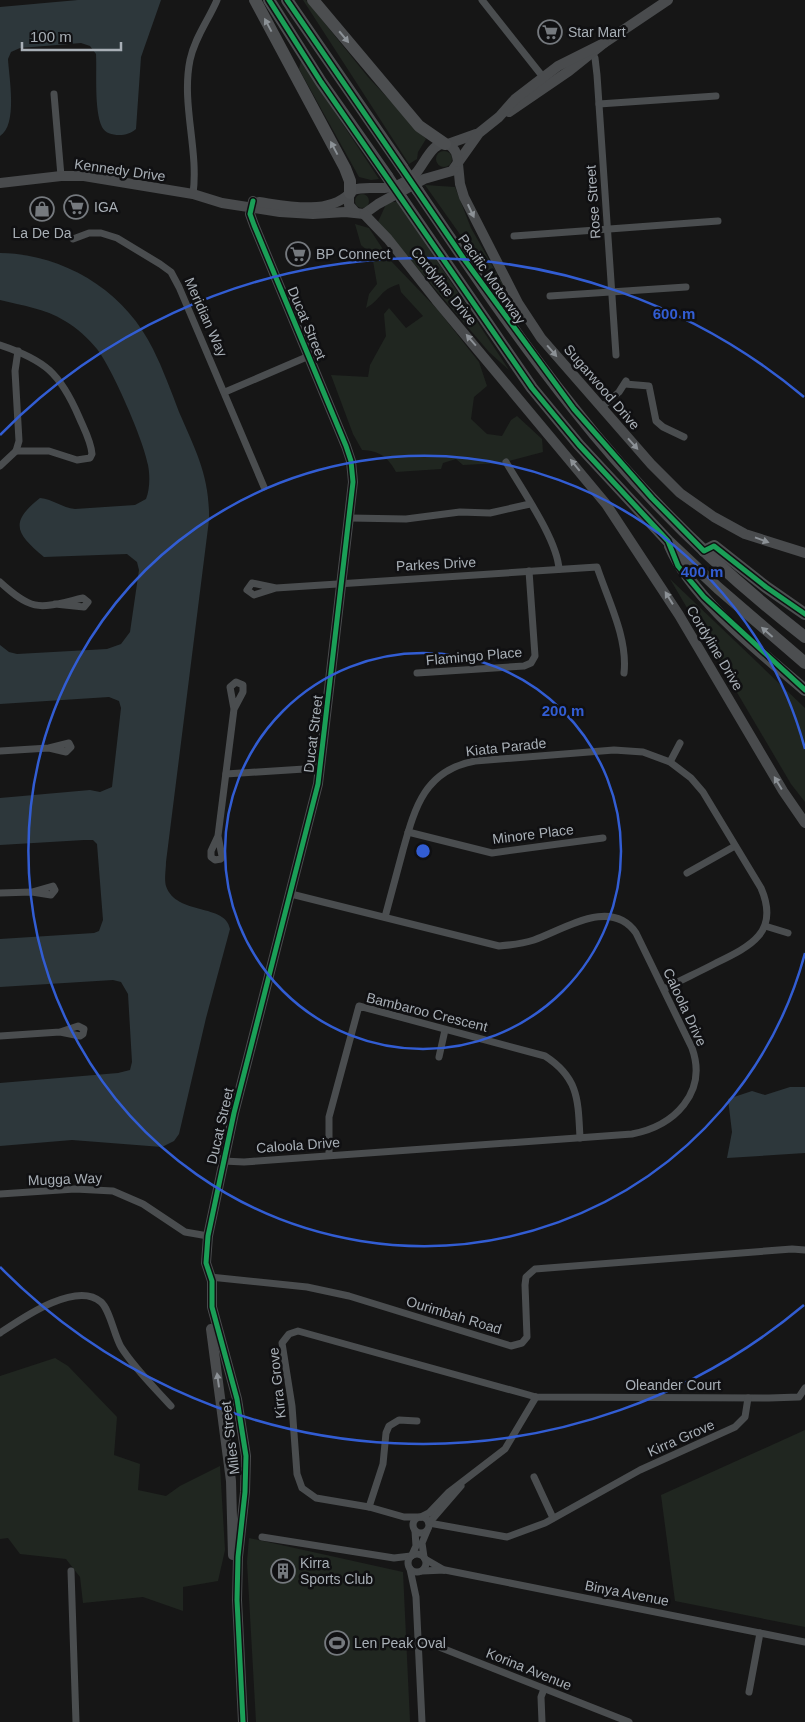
<svg xmlns="http://www.w3.org/2000/svg" width="805" height="1722" font-family="Arial,sans-serif">
	<style>
		.green { fill: #202620 }
		.water { fill: #2d373b }
		.lines { fill: none; stroke-linecap: round; stroke-linejoin: round }
		.street { stroke: #4a4d4f; stroke-width: 7 }
		.secondary { stroke: #494b4d; stroke-width: 10 }
		.highway { stroke: #4c4e50; stroke-width: 12 }
		.highway-bridge { stroke: #4c4e50; stroke-width: 12 }
		.cycleway-casing { stroke: #101012; stroke-width: 8 }
		.cycleway { stroke: #1a9f57; stroke-width: 5 }
		.oneway { fill: #8c9297 }
		.oneway2 { fill: #8c9196 }
		.ring { fill: none; stroke: #325dd3; stroke-width: 2.5 }
		.labels { text-anchor: middle; dominant-baseline: central; stroke-width: 5; stroke-linejoin: round; paint-order: stroke }
		.poi-label { font-size: 14px; fill: #a8afb6; stroke: #101012; text-anchor: start }
		.street-label { font-size: 14px; fill: #a8afb6; stroke: #101012 }
		.centre { fill: #325dd3; stroke: #101012; stroke-width: 2.5 }
		.ring-label { font-size: 15px; text-anchor: middle; font-weight: bold; fill: #325dd3; stroke: #101012; stroke-width: 5; stroke-linejoin: round; paint-order: stroke }
	</style>
	<rect width="100%" height="100%" fill="#161616"/>
	<g class="green">
		<path d="M303 0H306L368 77 426 139 418 152 417 159 409 164Z"/>
		<path d="M301 61 379 179 371 180 359 177 299 69Z"/>
		<circle cx="444" cy="159" r="8"/>
		<path d="M425 185 455 187 471 228 514 304 498 288Z"/>
		<circle cx="362" cy="201" r="7"/>
		<path d="M387 202H398L509 370 489 352 378 222Z"/>
		<path d="M355 224 369 228 390 260 438 310 479 362 487 386 474 397 471 419 487 434 502 436 511 420 517 416 542 439 543 452 501 463 463 465 456 459 443 463 441 469 396 472C388 457 380 451 362 450L353 434 331 375 368 377 370 365 386 336 384 314 389 308 406 328 423 316 401 292 399 284C379 290 382 299 366 308L369 294 377 284 372 255 361 245Z"/>
		<path d="M670 579 805 708V802L791 784Z"/>
		<path d="M55 1358 68 1366 117 1417 114 1455 140 1464 138 1490 166 1496 180 1486 220 1466 225 1550 218 1581 183 1587V1611L143 1597 83 1603 80 1577 66 1559 20 1554 8 1538 0 1539V1376Z"/>
		<path d="M805 1430V1627L675 1601 661 1495Z"/>
		<path d="M249 1538 403 1572 410 1722H256L247 1562Z"/>
	</g>
	<g class="water">
		<path d="M78 0H161L141 57 136 129C131 133 126 135 119 135 112 135 105 133 102 127 94 110 97 73 96 54L90 46 81 43 20 48 11 52 8 59C9 78 18 125 0 136V7Z"/>
		<path d="M0 253C64 254 125 291 153 349 163 369 171 391 179 412 196 451 210 477 209 520L166 862C166 869 164 879 166 886 176 916 226 903 230 929L206 1018 179 1134 174 1141 162 1147 72 1140 0 1146V1083L118 1073 130 1070 132 1062 128 994 121 982 113 980 0 987V939L94 933 99 931 103 920 97 844 93 840H84L0 845V798L90 790 100 792 112 787 121 708 119 701 109 697 0 704V645L9 652 17 654 107 649 121 644 130 632 139 570 137 562 127 554 44 557C17 534 8 523 40 498 53 499 62 508 75 509L135 505 146 499C150 489 150 475 148 465 144 441 112 368 97 349 88 338 77 328 65 321 44 308 23 306 0 300Z"/>
		<path d="M790 1087H805V1153L727 1158 732 1132 728 1099 752 1091 765 1095Z"/>
	</g>
	<g class="lines">
		<g class="street">
			<path d="M482 0 543 77 542 81"/>
			<path d="M590 49 595 58 597 75 616 355"/>
			<path d="M54 94 61 176"/>
			<path d="M599 104 716 96"/>
			<path d="M193 194C199 150 181 104 190 60 195 37 208 21 217 0"/>
			<path d="M514 236 718 221"/>
			<path d="M73 239 89 233H101L117 238 160 264 171 272 179 287 264 487"/>
			<path d="M550 296 686 287"/>
			<path d="M0 345C45 360 60 373 79 417 84 429 91 441 92 454L90 458 77 460 49 451H16"/>
			<path d="M625 384 649 386 656 421 663 427 684 437"/>
			<path d="M225 392 309 356"/>
			<path d="M601 408 619 392 626 381"/>
			<path d="M506 462C522 490 557 539 559 569"/>
			<path d="M0 466 16 451 19 441 15 371 18 351"/>
			<path d="M350 518 406 519 460 512 490 513 530 504"/>
			<path d="M0 582C34 613 39 608 83 598L88 602 84 607 55 604"/>
			<path d="M276 588 252 583 247 590 254 595 276 588 597 567C608 600 628 638 624 673"/>
			<path d="M417 673 524 666 531 663 535 656 529 571"/>
			<path d="M0 751 49 748 66 752 71 747 69 743 49 748"/>
			<path d="M670 762 680 743"/>
			<path d="M226 774 320 768"/>
			<path d="M408 832 492 853 603 838"/>
			<path d="M218 836 222 856 221 859 215 860 211 857V851L218 836 234 709 230 687 236 682 243 685V692L234 709"/>
			<path d="M687 873 735 846"/>
			<path d="M0 893 32 892 51 895 55 890 53 886 32 892"/>
			<path d="M385 917C391 895 397 873 403 850 415 807 425 770 475 761L614 750 643 752 670 762 691 778 703 792 761 888C780 932 751 946 716 963 699 972 681 980 664 989"/>
			<path d="M765 926 788 933"/>
			<path d="M0 1036 60 1032 78 1026 84 1029 83 1034 80 1036 60 1032"/>
			<path d="M439 1057 445 1030"/>
			<path d="M329 1155V1117L359 1006 545 1056C579 1078 578 1100 580 1138"/>
			<path d="M223 1161 244 1162 632 1134C674 1126 708 1093 692 1048L636 933C611 897 565 929 534 940 522 944 511 945 499 946L291 894"/>
			<path d="M0 1194 75 1189 113 1191 143 1204 185 1232 208 1236"/>
			<path d="M210 1277 307 1287 349 1296 511 1346 522 1343 527 1337 525 1285 526 1277 535 1269 792 1249 805 1250"/>
			<path d="M0 1333C21 1319 76 1280 101 1302 110 1310 114 1335 121 1347 135 1369 154 1387 171 1406"/>
			<path d="M534 1477 553 1518"/>
			<path d="M369 1507 383 1464 386 1433 389 1426 399 1420 417 1421"/>
			<circle cx="421" cy="1525" r="8"/>
			<path d="M419 1517H404L369 1507 316 1498 302 1488 297 1474 292 1406 282 1343 289 1334 298 1331 536 1397 769 1398 799 1397 805 1388"/>
			<path d="M421 1517 429 1513 449 1492 505 1449 536 1397"/>
			<path d="M429 1523 507 1537 545 1523 640 1470 735 1427 745 1417 748 1398"/>
			<path d="M429 1523 461 1486"/>
			<path d="M262 1537 394 1558 411 1556"/>
			<circle cx="417" cy="1563" r="9"/>
			<path d="M412 1555 416 1546 415 1531"/>
			<path d="M424 1557 422 1543 427 1531"/>
			<path d="M425 1559 444 1570"/>
			<path d="M410 1569 416 1597 422 1722"/>
			<path d="M71 1571 76 1722"/>
			<path d="M422 1571 445 1570 805 1642"/>
			<path d="M419 1644 429 1643 629 1722"/>
			<path d="M749 1692 760 1633"/>
			<path d="M542 1722 541 1697 544 1689"/>
		</g>
		<g class="secondary">
			<path d="M509 112 569 71 604 43 668 0"/>
			<path d="M448 144 476 134"/>
			<path d="M458 164 460 184 464 197 518 303 541 338 651 464 680 493 714 517 745 534 805 553"/>
			<path d="M0 183 61 176H84L193 194 222 203 280 212 313 214 345 212 364 214 378 204 424 179 452 171 479 133 499 117 515 99 558 66 604 43"/>
			<path d="M259 202C287 206 327 215 349 194"/>
			<path d="M356 213 349 205V194L353 190C367 185 382 191 396 186 403 183 411 179 416 173 424 165 434 137 449 145 456 149 457 155 458 162"/>
			<path d="M364 214 388 239 436 300 606 504 679 615 783 791 805 823"/>
			<path d="M211 1329 231 1481 233 1555"/>
			<path d="M243 1722 237 1600 238 1557 245 1492 246 1456 237 1399 212 1307V1281L206 1263 208 1236 234 1113 318 784 353 482 351 461 346 446 254 225 250 214 253 201"/>
		</g>
		<g class="highway">
			<path d="M255 0 345 168 350 181V193"/>
			<path d="M269 0 321 82 387 176"/>
			<path d="M287 0 402 167"/>
			<path d="M313 0 419 126 445 144"/>
			<path d="M418 191C468 265 518 339 574 409 641 494 720 571 805 637"/>
			<path d="M402 199 532 388 579 445 668 541 718 588 805 663"/>
			<path d="M670 546C693 600 760 651 805 690"/>
			<path d="M704 551 714 546 766 587 805 614"/>
		</g>
		<g class="highway-bridge">
			<path d="M402 167 418 191"/>
			<path d="M387 176 402 199"/>
		</g>
		<g class="cycleway-casing">
			<g id="cycleway">
				<path d="M269 0 321 82 532 388 579 445 668 541 678 566 704 597 805 690"/>
				<path d="M287 0 464 259 574 409 652 498 704 551 714 546 766 587 805 614"/>
				<path d="M243 1722 237 1600 238 1557 245 1492 246 1456 237 1399 212 1307V1281L206 1263 208 1236 234 1113 318 784 353 482 351 461 346 446 254 225 250 214 253 201"/>
			</g>
		</g>
		<use href="#cycleway" class="cycleway"/>
	</g>
	<defs><path id="oneway-solid" d="M-6-.8H1V-3.2L6.5 0L1 3.2V.8H-6Z" transform="scale(1.25)"/></defs>
	<g class="oneway">
		<use href="#oneway-solid" transform="translate(268 25) rotate(-118)"/>
		<use href="#oneway-solid" transform="translate(344 37) rotate(50)"/>
		<use href="#oneway-solid" transform="translate(334 148) rotate(-118)"/>
		<use href="#oneway-solid" transform="translate(767 632) rotate(-139)"/>
	</g>
	<g class="oneway2">
		<use href="#oneway-solid" transform="translate(471 211) rotate(65)"/>
		<use href="#oneway-solid" transform="translate(471 340) rotate(-131)"/>
		<use href="#oneway-solid" transform="translate(552 351) rotate(49)"/>
		<use href="#oneway-solid" transform="translate(633 444) rotate(48)"/>
		<use href="#oneway-solid" transform="translate(575 465) rotate(-129)"/>
		<use href="#oneway-solid" transform="translate(762 540) rotate(20)"/>
		<use href="#oneway-solid" transform="translate(669 598) rotate(-122)"/>
		<use href="#oneway-solid" transform="translate(778 783) rotate(-121)"/>
		<use href="#oneway-solid" transform="translate(218 1380) rotate(-98)"/>
	</g>
	<g class="ring">
		<circle cx="423" cy="851" r="198"/>
		<path d="M805 953A395 395 0 1 1 805 749"/>
		<path d="M804 1305A593 593 0 0 1 0 1267M0 435A593 593 0 0 1 804 397"/>
	</g>
	<defs>
		<g id="supermarket-ring" transform="scale(1.25)"><circle r="9.5" fill="#101012" stroke="#75797e" stroke-width="1.5"/><path d="M-6-5.5h2.5l.6 2H6L4.5 2H-2.5L-4.4-4H-6ZM-1.5 3.2a1.3 1.3 0 1 0 .1 0ZM3 3.2a1.3 1.3 0 1 0 .1 0Z" fill="#75797e"/></g>
		<g id="shop-ring" transform="scale(1.25)"><circle r="9.5" fill="#101012" stroke="#75797e" stroke-width="1.5"/><path d="M-5-2.5h2.3a2.7 3.5 0 0 1 5.4 0H5L5.5 6h-11ZM-1.5-2.5h3a1.5 2.3 0 0 0-3 0Z" fill="#75797e"/></g>
		<g id="building-ring" transform="scale(1.25)"><circle r="9.5" fill="#101012" stroke="#75797e" stroke-width="1.5"/><path d="M-4-6H4V6H1V3H-1V6H-4ZM-2.5-4.3h1.7v1.8h-1.7ZM.8-4.3h1.7v1.8H.8ZM-2.5-1h1.7V.8h-1.7ZM.8-1h1.7V.8H.8Z" fill="#75797e"/></g>
		<g id="stadium-ring" transform="scale(1.25)"><circle r="9.5" fill="#101012" stroke="#75797e" stroke-width="1.5"/><path d="M0-5a6.5 5 0 1 0 0 10a6.5 5 0 1 0 0-10ZM-3.5-1.8h7v3.6h-7Z" fill="#75797e"/></g>
	</defs>
	<g fill-rule="evenodd">
		<use href="#supermarket-ring" x="550" y="32"/>
		<use href="#supermarket-ring" x="76" y="207"/>
		<use href="#shop-ring" x="42" y="209"/>
		<use href="#supermarket-ring" x="298" y="254"/>
		<use href="#building-ring" x="283" y="1571"/>
		<use href="#stadium-ring" x="337" y="1643"/>
	</g>
	<g class="labels">
		<g class="poi-label">
			<text x="568" y="32">Star Mart</text>
			<text x="94" y="207">IGA</text>
			<text x="42" y="233" text-anchor="middle">La De Da</text>
			<text x="316" y="254">BP Connect</text>
			<text x="300" y="1563">Kirra<tspan x="300" dy="16">Sports Club</tspan></text>
			<text x="354" y="1643">Len Peak Oval</text>
		</g>
		<g class="street-label">
			<text transform="translate(120 170) rotate(8)">Kennedy Drive</text>
			<text transform="translate(593 202) rotate(-94)">Rose Street</text>
			<text transform="translate(492 279) rotate(55)">Pacific Motorway</text>
			<text transform="translate(444 286) rotate(51)">Cordyline Drive</text>
			<text transform="translate(206 317) rotate(66)">Meridian Way</text>
			<text transform="translate(307 323) rotate(67)">Ducat Street</text>
			<text transform="translate(602 387) rotate(49)">Sugarwood Drive</text>
			<text transform="translate(436 564) rotate(-3)">Parkes Drive</text>
			<text transform="translate(715 648) rotate(59)">Cordyline Drive</text>
			<text transform="translate(474 656) rotate(-5)">Flamingo Place</text>
			<text transform="translate(313 734) rotate(-83)">Ducat Street</text>
			<text transform="translate(506 747) rotate(-6)">Kiata Parade</text>
			<text transform="translate(533 834) rotate(-7)">Minore Place</text>
			<text transform="translate(685 1007) rotate(65)">Caloola Drive</text>
			<text transform="translate(427 1012) rotate(14)">Bambaroo Crescent</text>
			<text transform="translate(220 1126) rotate(-77)">Ducat Street</text>
			<text transform="translate(298 1145) rotate(-4)">Caloola Drive</text>
			<text transform="translate(65 1179) rotate(-2)">Mugga Way</text>
			<text transform="translate(454 1315) rotate(17)">Ourimbah Road</text>
			<text transform="translate(277 1383) rotate(-96)">Kirra Grove</text>
			<text x="673" y="1385">Oleander Court</text>
			<text transform="translate(230 1438) rotate(-97)">Miles Street</text>
			<text transform="translate(681 1438) rotate(-24)">Kirra Grove</text>
			<text transform="translate(627 1593) rotate(11)">Binya Avenue</text>
			<text transform="translate(529 1669) rotate(22)">Korina Avenue</text>
		</g>
	</g>
	<circle cx="423" cy="851" r="8" class="centre"/>
	<g class="ring-label">
		<text x="674" y="319">600 m</text>
		<text x="702" y="577">400 m</text>
		<text x="563" y="716">200 m</text>
	</g>
	<path d="M22 42v8h99v-8" fill="none" stroke="#a8afb6" stroke-width="2.5"/>
	<text x="30" y="42" font-size="15" fill="#a8afb6" stroke="#101012" stroke-width="4" paint-order="stroke">100 m</text>
</svg>
